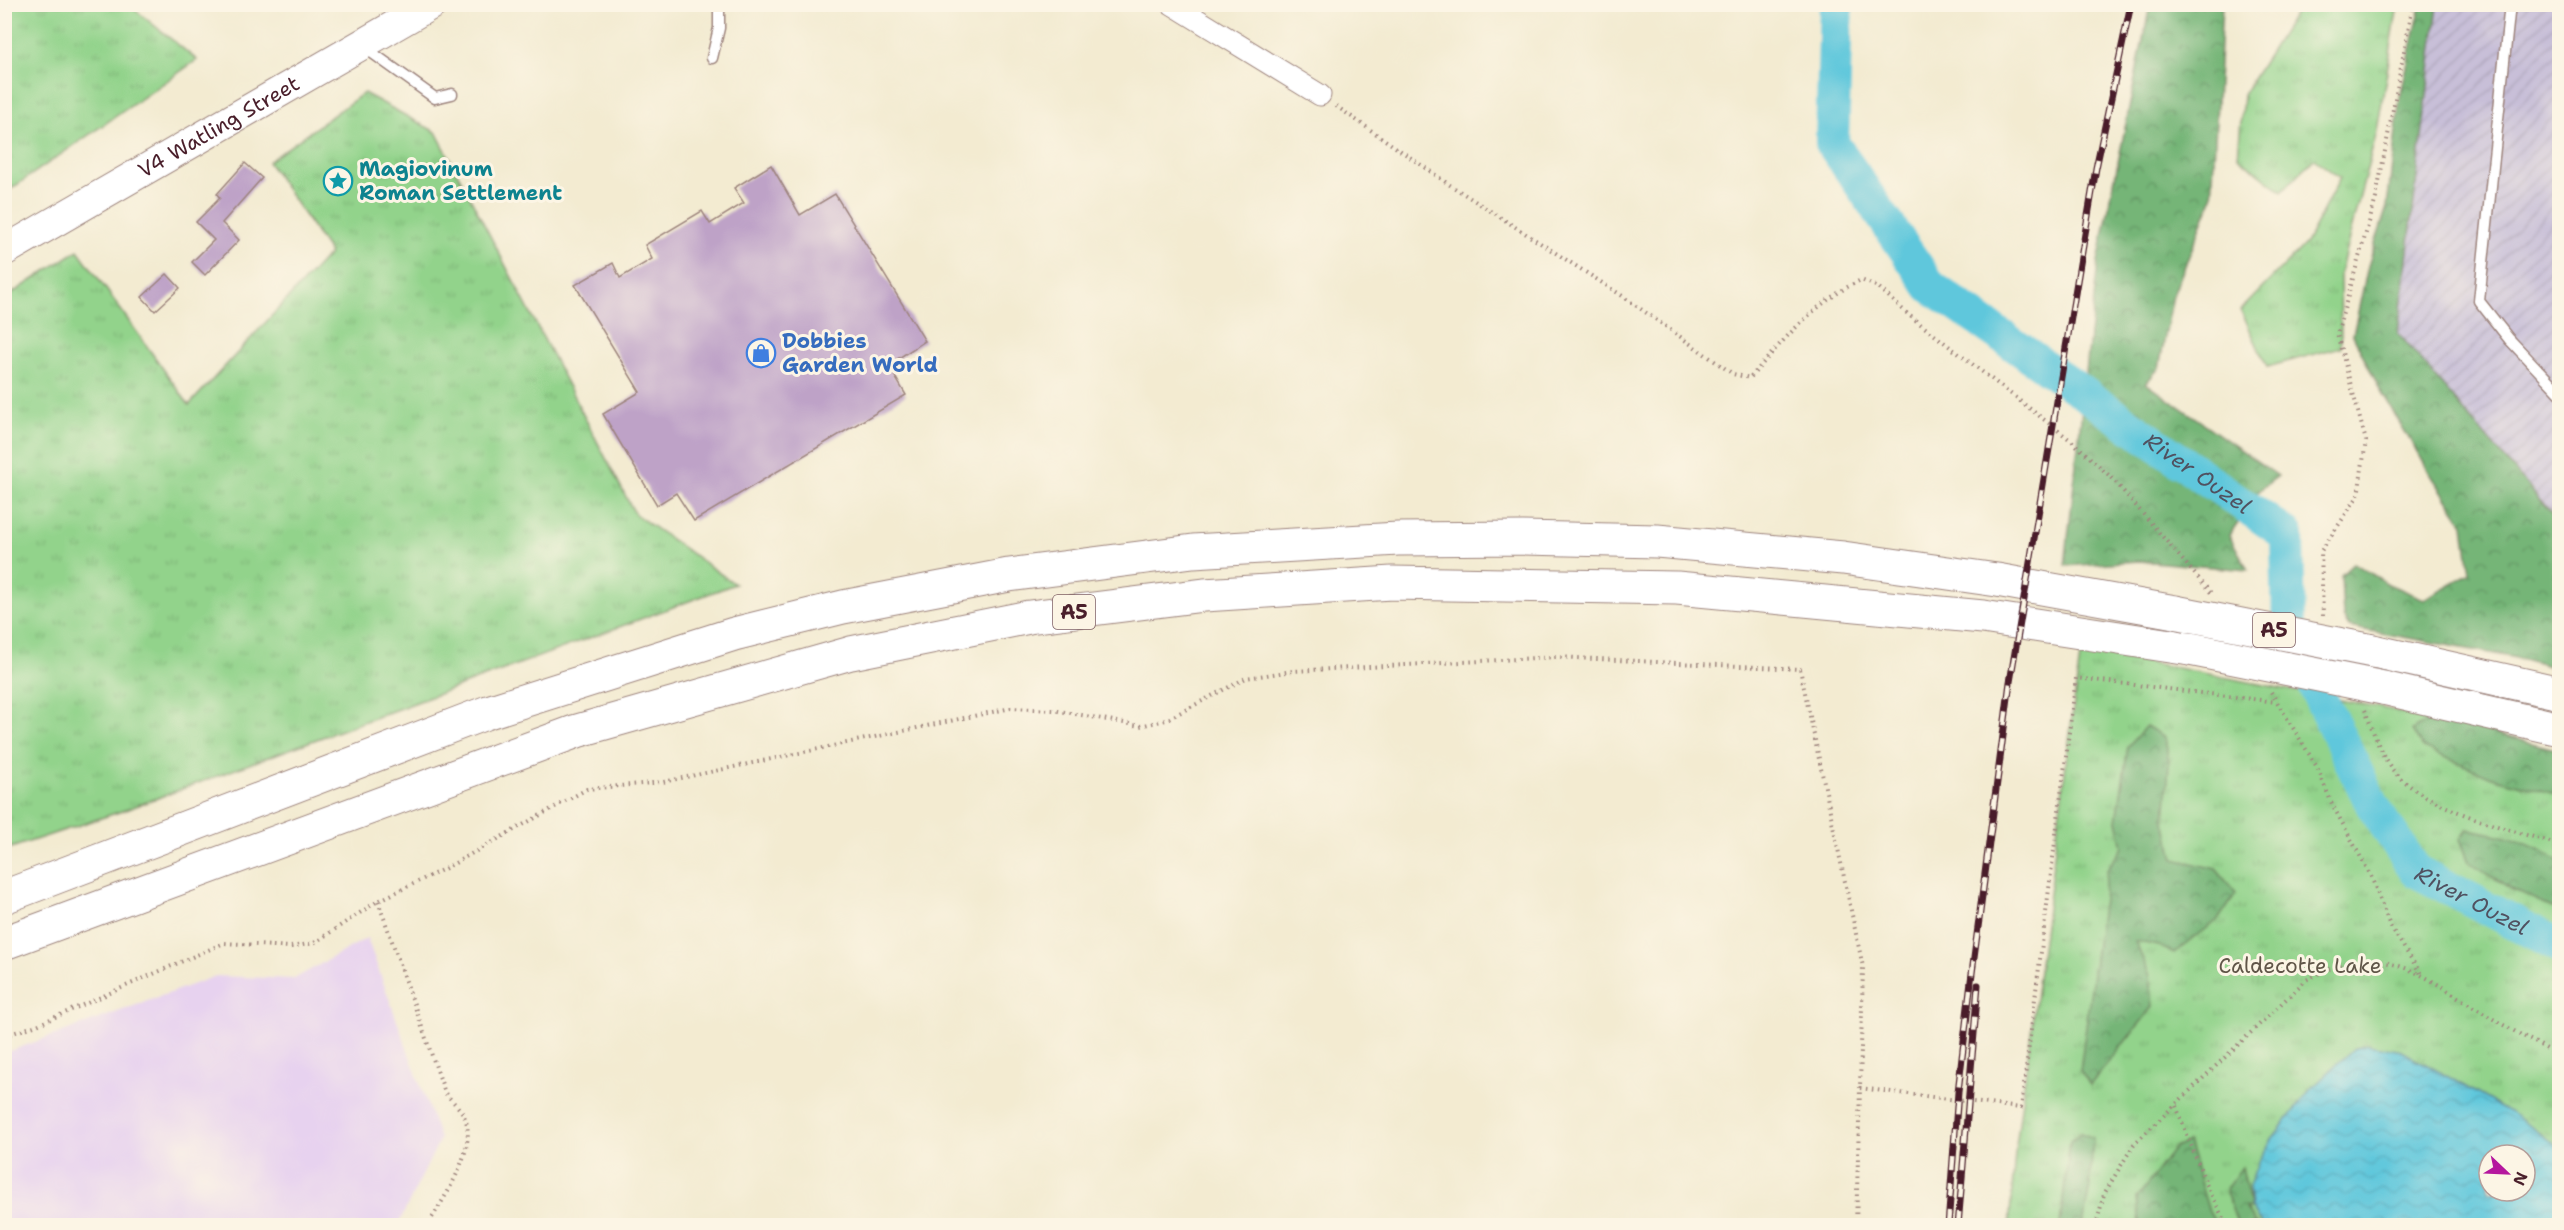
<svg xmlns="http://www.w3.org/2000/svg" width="2564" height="1230" font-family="'Shantell Sans',sans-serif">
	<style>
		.built { fill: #e7d2ef }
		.industrial { fill: url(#industrial-furrows) }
		.grass { fill: url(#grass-tufts); stroke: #6e795b; stroke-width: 1.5; fill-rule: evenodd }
		.forest { fill: url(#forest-crowns); stroke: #606a51; stroke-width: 1.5 }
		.water { fill: url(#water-waves); stroke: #547384; stroke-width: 1.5; fill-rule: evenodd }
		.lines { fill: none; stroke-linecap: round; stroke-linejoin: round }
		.river { stroke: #5fc7dc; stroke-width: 34 }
		.building { fill: #bea2c7 }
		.lane-casing { stroke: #9e857e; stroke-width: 13 }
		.street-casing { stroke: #9e857e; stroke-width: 23 }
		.secondary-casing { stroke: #9e857e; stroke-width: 32 }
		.highway-casing { stroke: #9e857e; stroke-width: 35 }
		.path { stroke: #9e857e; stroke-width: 4; stroke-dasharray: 1.5 4.5; stroke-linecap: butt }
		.lane { stroke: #fff; stroke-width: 10 }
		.street { stroke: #fff; stroke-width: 21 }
		.secondary { stroke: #fff; stroke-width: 30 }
		.highway { stroke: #fff; stroke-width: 33 }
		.rail-casing { stroke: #4a1f2b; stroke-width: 7 }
		.rail { stroke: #fcf5e5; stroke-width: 4.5; stroke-dasharray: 14; stroke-linecap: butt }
		.highway-bridge-casing { stroke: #9e857e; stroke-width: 35; stroke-linecap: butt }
		.highway-bridge { stroke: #fff; stroke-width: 33 }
		.labels { text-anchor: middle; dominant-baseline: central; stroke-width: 6; stroke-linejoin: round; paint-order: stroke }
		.shield { fill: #fcf5e5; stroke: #7f5f63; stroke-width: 1.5 }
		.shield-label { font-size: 20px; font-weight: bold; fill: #4a1f2b }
		.street-label { font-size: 21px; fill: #4a1f2b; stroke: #fcf5e5 }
		.culture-label { font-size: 21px; font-weight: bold; fill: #0d838f; stroke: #fcf5e5; text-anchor: start }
		.shop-label { font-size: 21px; font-weight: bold; fill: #366cbe; stroke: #fcf5e5; text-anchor: start }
		.park-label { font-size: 21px; fill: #605548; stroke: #fcf5e5 }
		.water-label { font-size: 22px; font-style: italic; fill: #505160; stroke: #fcf5e5 }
	</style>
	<defs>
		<pattern id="industrial-furrows" width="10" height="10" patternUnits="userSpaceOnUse" patternTransform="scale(1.5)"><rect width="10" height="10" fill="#c8bfd8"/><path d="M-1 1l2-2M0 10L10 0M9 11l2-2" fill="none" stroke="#ada4ba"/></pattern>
		<pattern id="grass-tufts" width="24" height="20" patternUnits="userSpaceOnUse" patternTransform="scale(1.5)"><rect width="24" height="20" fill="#92d38b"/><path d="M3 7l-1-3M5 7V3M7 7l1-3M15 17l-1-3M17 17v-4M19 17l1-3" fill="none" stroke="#7fb578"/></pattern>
		<pattern id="forest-crowns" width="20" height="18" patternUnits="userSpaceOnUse" patternTransform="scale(1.5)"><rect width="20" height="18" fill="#75b577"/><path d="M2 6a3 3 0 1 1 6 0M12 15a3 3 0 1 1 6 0" fill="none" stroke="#629362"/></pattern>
		<pattern id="water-waves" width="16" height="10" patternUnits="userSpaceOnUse" patternTransform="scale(1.5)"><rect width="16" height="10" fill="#5fc7dc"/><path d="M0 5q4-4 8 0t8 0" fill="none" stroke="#54aabd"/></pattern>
	</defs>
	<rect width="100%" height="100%" fill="#fcf5e5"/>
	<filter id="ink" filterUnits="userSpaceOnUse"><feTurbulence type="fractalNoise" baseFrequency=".0167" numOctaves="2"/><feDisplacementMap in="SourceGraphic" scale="12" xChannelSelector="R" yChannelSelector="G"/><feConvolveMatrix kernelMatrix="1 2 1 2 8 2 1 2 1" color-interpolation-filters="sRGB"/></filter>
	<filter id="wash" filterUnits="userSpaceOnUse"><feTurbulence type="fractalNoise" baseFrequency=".008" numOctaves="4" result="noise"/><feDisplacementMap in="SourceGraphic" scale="24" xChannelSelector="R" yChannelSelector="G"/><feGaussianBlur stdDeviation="1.35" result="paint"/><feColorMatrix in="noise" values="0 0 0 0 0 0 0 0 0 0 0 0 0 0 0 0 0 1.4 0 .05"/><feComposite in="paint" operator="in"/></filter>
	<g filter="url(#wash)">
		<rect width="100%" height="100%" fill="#f3ebd1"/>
		<path class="built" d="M367 938 440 1139 398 1225H5V1053L216 976 294 979Z"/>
		<path class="industrial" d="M2438 5H2559V515L2552 514 2398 333Z"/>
		<g class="grass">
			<path d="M5 4 129 5 197 60 5 193Z"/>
			<path d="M2348 4 2398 5 2377 131 2340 273 2341 347 2267 367 2241 310 2306 243 2340 178 2314 159 2282 191 2238 157 2243 95 2300 5H2341L2347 7Z"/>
			<path d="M364 93 436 132 635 514 735 584 128 809 5 850V298L78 250 189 405 330 253 268 162Z"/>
			<path d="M2081 649 2433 718 2559 750V1225L2009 1226 2015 1154ZM2489 1155H2525V1191H2489Z"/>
		</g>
		<g class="forest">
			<path d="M2150 5H2222L2212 199 2173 295 2159 368 2146 383 2278 476 2261 489 2229 535 2248 570 2139 561 2065 566 2098 261Z"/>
			<path d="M2421 5H2438L2398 333 2559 523V669L2527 660 2349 627 2343 617 2341 575 2354 563 2388 584 2424 599 2470 573 2464 524 2431 475 2380 390 2353 335 2368 266 2387 207 2400 97Z"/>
			<path d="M2433 718 2559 750V795L2492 777 2423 748 2412 730Z"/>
			<path d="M2146 726 2165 737 2169 763 2165 822 2174 859 2216 869 2236 893 2218 920 2174 953 2158 946 2135 941 2150 976 2153 1007 2090 1085 2080 1071 2107 869 2123 847 2117 821 2128 746Z"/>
			<path d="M2467 829C2504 835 2528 841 2559 861V911L2513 890 2469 862 2460 839Z"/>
			<path d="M2081 1133 2093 1138 2090 1185 2083 1225H2060L2070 1141Z"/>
			<path d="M2188 1142 2209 1212 2217 1225H2140L2137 1198 2174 1148Z"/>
			<path d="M2242 1167 2251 1209 2245 1207 2256 1225H2238L2225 1190Z"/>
		</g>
		<path class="water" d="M2368 1045 2403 1051 2506 1110 2559 1147V1225H2262L2251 1209 2249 1186 2259 1161 2272 1139 2309 1091 2353 1049ZM2489 1155H2525V1191H2489Z"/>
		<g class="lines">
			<path class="river" id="s1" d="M1836 4 1832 143 1931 287 2287 535 2289 634 2373 806 2416 871 2560 946"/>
		</g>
		<g id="blocks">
			<g class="building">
				<path d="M245 163 262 178 222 223 239 240 205 275 192 262 214 240 196 222 220 198 217 194Z"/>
				<path d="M771 165 800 215 835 194 925 341 888 365 906 395 694 521 676 493 657 505 603 414 640 392 575 285 613 263 620 278 652 259 645 245 702 211 710 224 744 203 734 188Z"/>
				<path d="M167 274 180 288 155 311 142 297Z"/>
			</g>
		</g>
	</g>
	<g filter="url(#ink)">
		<use href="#blocks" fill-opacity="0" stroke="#9e857e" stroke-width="1.5"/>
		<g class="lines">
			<g class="lane-casing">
				<g id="lane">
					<path d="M2510 4 2479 301 2509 339 2560 393"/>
					<path d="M364 47 435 98 452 94"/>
					<path d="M712 58 719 28V4"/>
				</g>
			</g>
			<g class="street-casing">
				<path id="street" d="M1172 4 1320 95"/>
			</g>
			<g class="secondary-casing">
				<g id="secondary">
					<path id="s2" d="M4 251 432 4"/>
				</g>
			</g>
			<g class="highway-casing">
				<g id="highway">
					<path d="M2373 651 2560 693"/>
					<path d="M2383 688 2560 729"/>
					<path d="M4 897 488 712 734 634 843 607 1009 575 1193 551 1398 539 1523 538 1657 541 1843 558 1997 580 2175 612"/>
					<path d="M4 943 577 731 851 653 1029 617 1204 595 1392 583 1677 588 1983 617 2190 649"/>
				</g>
			</g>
			<g class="path">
				<path d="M1336 106 1450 185 1621 295 1733 374 1750 378C1782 341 1816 301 1861 280L1878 287 1910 316 2073 442 2112 478 2212 594"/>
				<path d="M2323 616 2321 551 2358 496 2366 441 2337 334 2376 198 2413 4"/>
				<path d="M2271 692 2317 767 2332 804 2371 876 2390 926 2423 977"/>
				<path d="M2365 710C2373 730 2379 752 2392 769 2423 809 2512 830 2560 845"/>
				<path d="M378 901 445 1093C451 1100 459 1107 463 1114 481 1146 443 1199 427 1226"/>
				<path d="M4 1036 37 1025 224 943 291 947 314 943 378 901 446 868 587 789 663 782 1011 708 1054 710 1140 726 1166 720 1246 678 1293 671 1556 657 1800 669 1863 967 1860 1088"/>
				<path d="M2176 1106 2207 1186 2227 1226"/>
				<path d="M1856 1226 1860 1088 2021 1108 2076 678 2277 702"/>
				<path d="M2096 1226 2104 1194 2134 1144 2306 980C2327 969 2347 960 2372 961 2412 962 2450 993 2483 1013 2508 1028 2534 1042 2560 1056"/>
			</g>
			<use href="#lane" class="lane"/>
			<use href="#street" class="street"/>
			<use href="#secondary" class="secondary"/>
			<use href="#highway" class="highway"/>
			<g class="rail-casing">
				<g id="rail">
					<path d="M1948 1226 1958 1092 1971 981 2010 682 2096 168 2131 4"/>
					<path d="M1958 1226 1978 985"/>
				</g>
			</g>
			<use href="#rail" class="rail"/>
			<g class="highway-bridge-casing">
				<g id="highway-bridge">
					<path d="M2175 612 2373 651"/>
					<path d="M2190 649 2383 688"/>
				</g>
			</g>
			<use href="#highway-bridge" class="highway-bridge"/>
		</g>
	</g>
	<defs>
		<g id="sight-ring" transform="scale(1.5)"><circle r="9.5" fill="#fcf5e5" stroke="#0f9aa8" stroke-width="1.5"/><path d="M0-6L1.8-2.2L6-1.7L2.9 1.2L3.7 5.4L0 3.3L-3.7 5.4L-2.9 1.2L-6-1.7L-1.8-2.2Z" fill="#0f9aa8"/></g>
		<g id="shop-ring" transform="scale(1.5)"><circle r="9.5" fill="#fcf5e5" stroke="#3f7fe0" stroke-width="1.5"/><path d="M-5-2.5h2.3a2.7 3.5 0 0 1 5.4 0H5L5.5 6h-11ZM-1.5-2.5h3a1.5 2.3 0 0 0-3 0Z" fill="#3f7fe0"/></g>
	</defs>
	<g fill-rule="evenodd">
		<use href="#sight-ring" x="338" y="181"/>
		<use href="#shop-ring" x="761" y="353"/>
	</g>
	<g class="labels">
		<g class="shield">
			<rect x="1053" y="595" width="42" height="34" rx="4.5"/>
			<rect x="2253" y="613" width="42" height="34" rx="4.5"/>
		</g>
		<g class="shield-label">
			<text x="1074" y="612">A5</text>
			<text x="2274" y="630">A5</text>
		</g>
		<g class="street-label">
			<text stroke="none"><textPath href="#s2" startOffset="248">V4 Watling Street</textPath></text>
		</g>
		<g class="culture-label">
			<text x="359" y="169">Magiovinum<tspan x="359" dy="24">Roman Settlement</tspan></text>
		</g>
		<g class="shop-label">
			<text x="782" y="341">Dobbies<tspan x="782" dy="24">Garden World</tspan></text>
		</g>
		<g class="park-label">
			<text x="2300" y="966">Caldecotte Lake</text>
		</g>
		<g class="water-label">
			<text stroke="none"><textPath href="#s1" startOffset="639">River Ouzel</textPath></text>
			<text stroke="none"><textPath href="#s1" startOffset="1179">River Ouzel</textPath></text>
		</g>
	</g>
	<rect width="2564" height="1230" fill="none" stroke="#fcf5e5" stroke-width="24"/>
	<g transform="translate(2507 1173) rotate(113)"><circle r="28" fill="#fcf5e5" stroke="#b59f9b" stroke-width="1.5"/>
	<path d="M0-4.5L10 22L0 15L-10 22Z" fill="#b5179e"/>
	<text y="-9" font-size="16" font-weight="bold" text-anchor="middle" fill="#4a1f2b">N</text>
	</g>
</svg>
